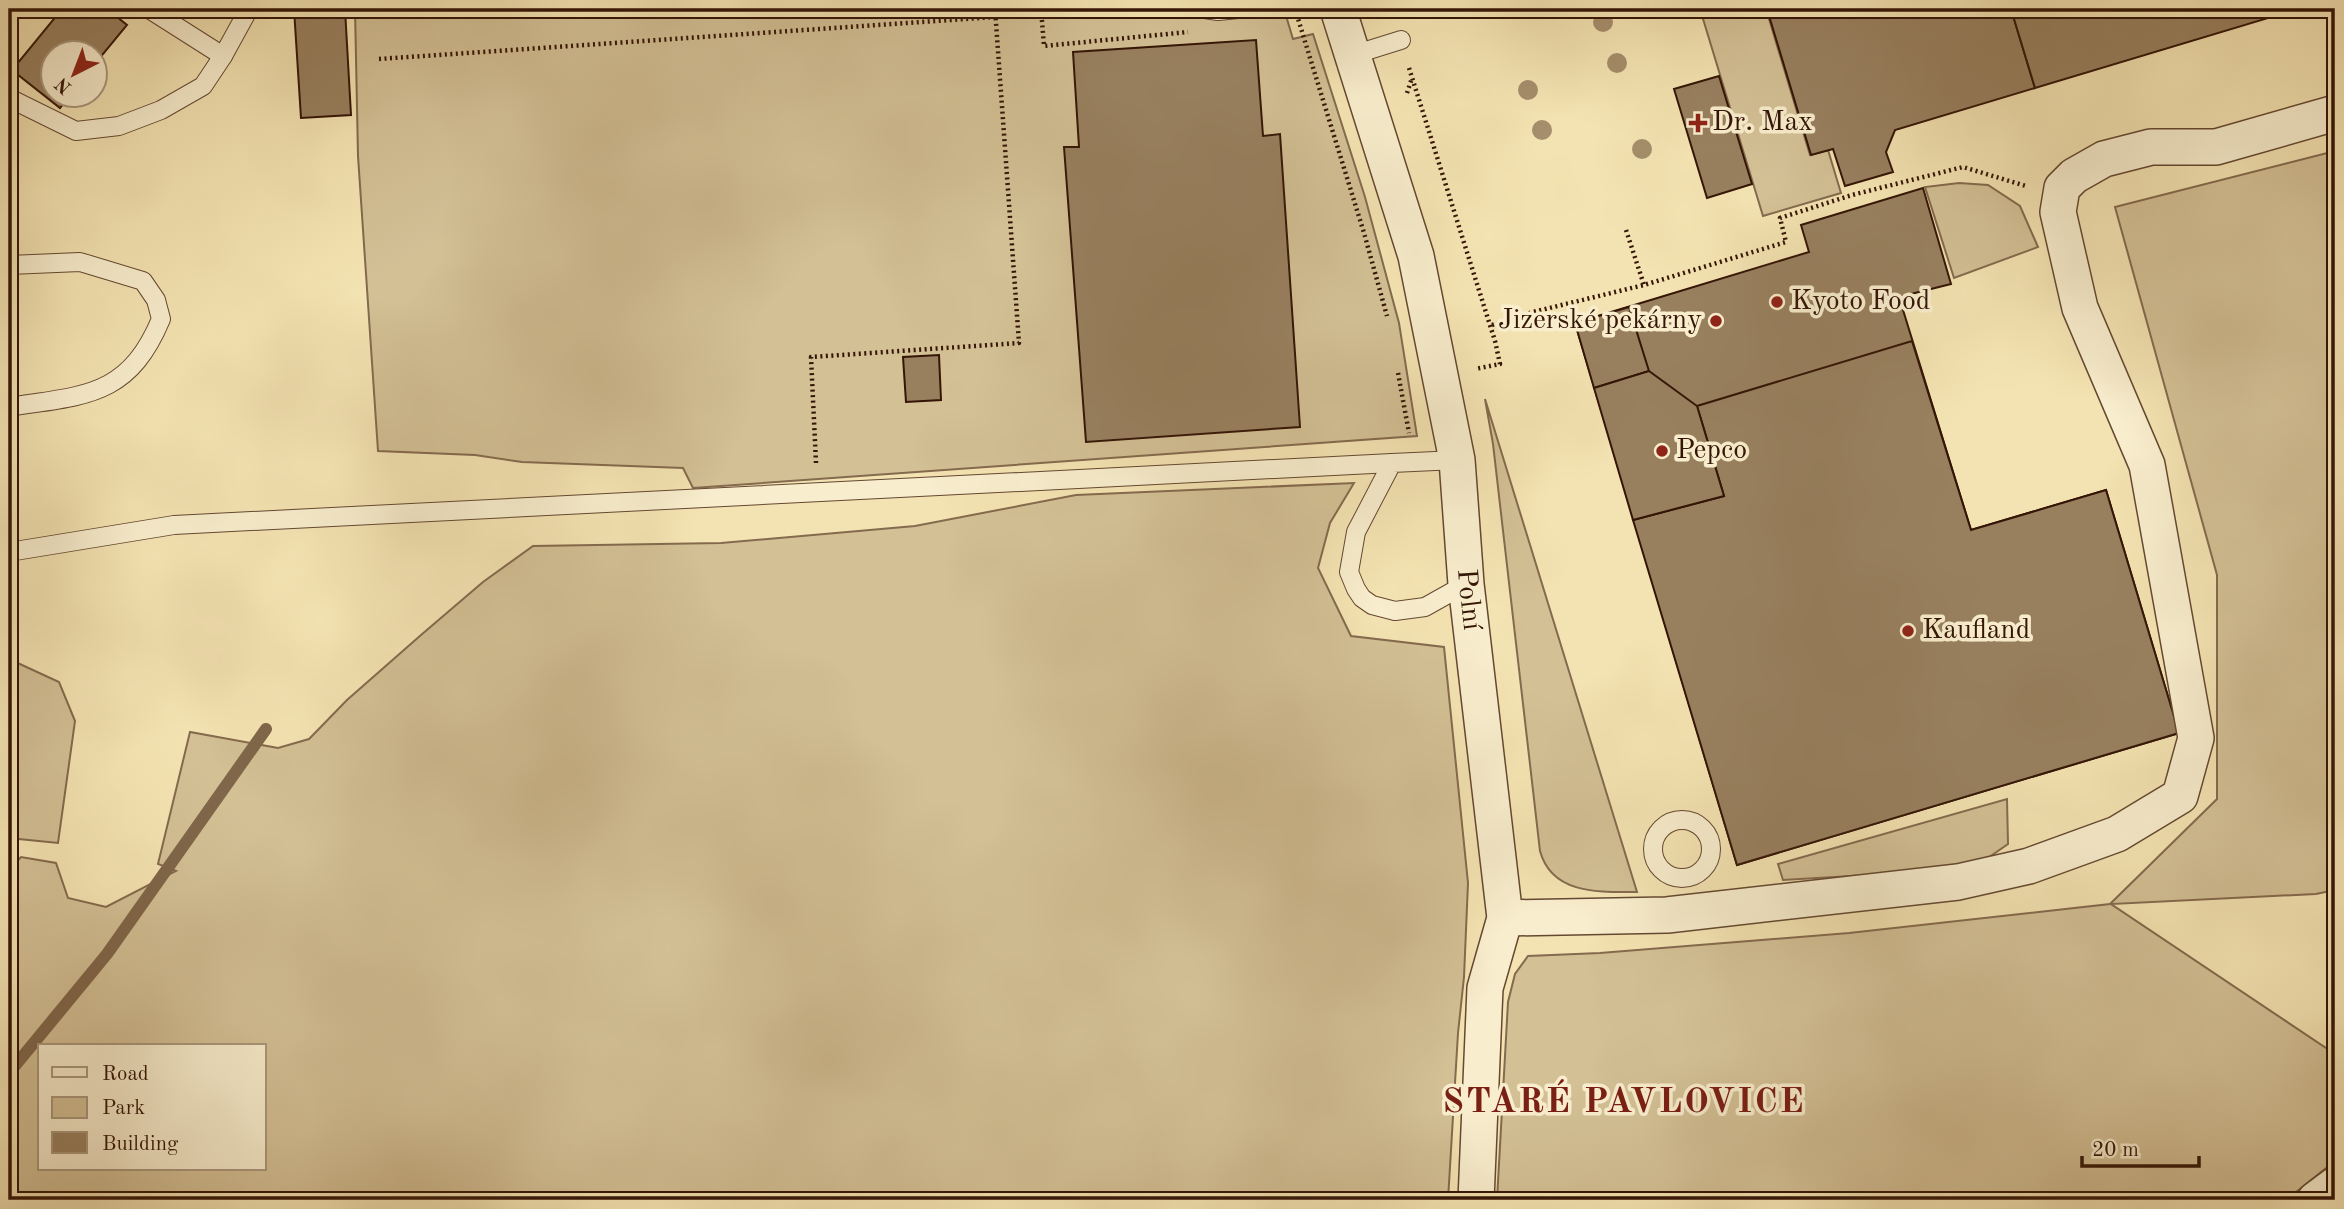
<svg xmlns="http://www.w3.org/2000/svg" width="2344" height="1209" font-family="'Old Standard TT',serif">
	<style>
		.green { fill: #d3c095; stroke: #846a4e; stroke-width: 2; fill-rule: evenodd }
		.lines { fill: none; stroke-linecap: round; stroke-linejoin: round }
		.stream { stroke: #80674a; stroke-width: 12 }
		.building { fill: #98805f; stroke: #341506; stroke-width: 2 }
		.lane-casing { stroke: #644831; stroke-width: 20 }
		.street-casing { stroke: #644831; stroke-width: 38 }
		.path { stroke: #341506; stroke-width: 4.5; stroke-dasharray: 2 3.5; stroke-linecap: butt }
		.lane { stroke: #f8edcd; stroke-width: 18 }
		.street { stroke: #f8edcd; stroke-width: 35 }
		.tree { fill: #a58e6b }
		.poi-dot { fill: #8f2418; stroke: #f8edcd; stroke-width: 2.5 }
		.labels { text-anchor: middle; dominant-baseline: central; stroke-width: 7; stroke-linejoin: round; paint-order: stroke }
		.poi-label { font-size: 28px; fill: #341506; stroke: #f8edcd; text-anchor: start }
		.street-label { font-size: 28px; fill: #341506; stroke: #f8edcd }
		.district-label { font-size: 35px; font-weight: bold; letter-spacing: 2px; fill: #7a1f14; stroke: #f8edcd }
	</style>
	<rect width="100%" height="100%" fill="#f4e3b2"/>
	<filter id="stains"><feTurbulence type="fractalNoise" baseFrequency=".00286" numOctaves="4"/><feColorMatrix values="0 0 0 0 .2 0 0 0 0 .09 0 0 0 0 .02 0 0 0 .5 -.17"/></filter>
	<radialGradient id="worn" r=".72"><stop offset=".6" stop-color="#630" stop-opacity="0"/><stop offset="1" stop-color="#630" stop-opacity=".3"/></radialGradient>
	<g class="green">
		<path d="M355 9H1284L1293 39 1313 34 1365 197 1399 323 1417 436 693 488 683 468 522 462 475 455 378 451 358 156Z"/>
		<path d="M1700 9H1766L1810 155 1828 150 1841 193 1763 216Z"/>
		<path d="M2335 151V890L2316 894 2111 904 2335 1054V1161L2286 1200H1497L1508 1002 1515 974 1528 956 1600 953 1849 933 2110 904 2217 799V575L2115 207Z"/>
		<path d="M1959 183 1988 185 2020 206 2038 247 1954 278 1925 187Z"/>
		<path d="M1485 399 1621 840 1637 892C1600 892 1552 895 1540 851L1493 444Z"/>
		<path d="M1354 483 1330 523 1318 568 1351 636 1444 647 1468 883 1464 977 1458 1033 1448 1200H9V870L21 857 56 863 68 898 106 907 176 871 158 864 190 732 278 748 309 739 347 700 421 635 483 582 533 546 721 543 915 526 1076 495ZM40 1046H264V1169H40Z"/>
		<path d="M9 659 59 682 75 721 58 843 9 838Z"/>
		<path d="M2007 799 2008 844 1972 869 1783 880 1778 864Z"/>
	</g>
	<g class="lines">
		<path class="stream" d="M9 1073 107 954 266 729"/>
	</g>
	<g class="building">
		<path d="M62 9H107L127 25 94 65V52H52V94H71L60 108 12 70Z"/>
		<path d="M294 9H345L351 115 301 118Z"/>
		<path d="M1767 9H2011L2035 88 1895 130 1886 152 1893 172 1845 186 1833 149 1811 155Z"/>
		<path d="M2011 9H2298L2035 88Z"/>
		<path d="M1256 40 1263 136 1280 134 1300 427 1086 442 1064 147H1079L1073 52Z"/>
		<path d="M1719 76 1752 184 1707 198 1674 89Z"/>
		<path d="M1923 188 1951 284 1899 297 1971 530 2106 490 2179 733 1737 865 1575 323 1809 252 1801 225Z"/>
		<path d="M1629 307 1649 371 1594 388 1575 323Z"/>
		<path d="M1912 341 1971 530 2106 490 2179 733 1737 865 1633 520 1724 496 1697 406Z"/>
		<path d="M939 355 941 400 906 402 903 357Z"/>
		<path d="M1649 371 1697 406 1724 496 1633 520 1594 388Z"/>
	</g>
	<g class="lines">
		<g class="lane-casing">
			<g id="lane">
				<path d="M149 9 223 56"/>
				<path d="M1205 9 1218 11 1238 9"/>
				<path d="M1353 55 1401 40"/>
				<path d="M9 98 76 131 119 126 161 110 203 86 223 56 245 16 246 9"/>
				<path d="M9 265 80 262 143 281 156 300 161 319C128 398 84 395 9 407"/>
				<path d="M1457 460 1392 463 1356 532 1349 572 1356 589 1362 598 1372 605 1395 611 1425 607 1466 584"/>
				<path d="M9 552 174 525 1392 463"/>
				<circle cx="1682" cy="849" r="29"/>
			</g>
		</g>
		<g class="street-casing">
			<g id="street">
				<path id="s1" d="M1338 9 1416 256 1457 460 1466 584 1505 918 1485 988 1476 1200"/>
				<path d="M1505 918 1667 915 1958 882 2029 866 2117 834 2180 796 2196 738 2147 465 2080 308 2058 212 2062 188 2074 176 2104 159 2151 147H2216L2335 113"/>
				<path d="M2315 1200 2335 1185"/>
			</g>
		</g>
		<g class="path">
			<path d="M1041 9 1044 46 1188 32"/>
			<path d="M1295 9 1364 233 1387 316"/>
			<path d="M379 59 995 17"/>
			<path d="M1409 68 1495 341 1500 364 1475 369"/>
			<path d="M1407 93 1412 78"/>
			<path d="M1626 230 1644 285"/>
			<path d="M1492 325 1533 312 1644 285 1786 242 1780 218 1852 195 1963 167 2026 186"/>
			<path d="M1398 373 1409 433"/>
			<path d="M816 463 811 357 1019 343 995 9"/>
		</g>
		<use href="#lane" class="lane"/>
		<use href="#street" class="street"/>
	</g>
	<g class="tree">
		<circle cx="1603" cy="22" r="10"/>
		<circle cx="1617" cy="63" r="10"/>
		<circle cx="1528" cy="90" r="10"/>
		<circle cx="1542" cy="130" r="10"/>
		<circle cx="1642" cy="149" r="10"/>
	</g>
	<g class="poi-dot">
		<path d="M1694.5 112.5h7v7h7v7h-7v7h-7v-7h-7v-7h7z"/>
		<circle cx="1777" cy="302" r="7"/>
		<circle cx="1716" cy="321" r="7"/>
		<circle cx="1662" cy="451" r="7"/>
		<circle cx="1908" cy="631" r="7"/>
	</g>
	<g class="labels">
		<g class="poi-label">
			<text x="1712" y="123">Dr. Max</text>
			<text x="1791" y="302">Kyoto Food</text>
			<text x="1702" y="321" text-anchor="end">Jizerské pekárny</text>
			<text x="1676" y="451">Pepco</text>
			<text x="1922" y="631">Kaufland</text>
		</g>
		<g class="street-label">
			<text stroke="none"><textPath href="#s1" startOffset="607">Polní</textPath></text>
		</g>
		<g class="district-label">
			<text x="1624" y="1102">STARÉ PAVLOVICE</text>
		</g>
	</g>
	<rect width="2344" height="1209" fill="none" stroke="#f4e3b2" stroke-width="35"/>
	<rect x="10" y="10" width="2323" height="1188" fill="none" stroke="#341506" stroke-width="3.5"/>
	<rect x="18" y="18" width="2309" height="1174" fill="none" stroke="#341506" stroke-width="2"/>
	<rect x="38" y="1044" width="228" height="126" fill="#f8edcd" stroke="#aa977d" stroke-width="2"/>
	<rect x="52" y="1067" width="35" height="10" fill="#f8edcd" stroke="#aa977d" stroke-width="2"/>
	<text x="102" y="1080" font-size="21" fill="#341506">Road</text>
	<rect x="52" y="1097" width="35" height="21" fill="#d3c095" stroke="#aa977d" stroke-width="2"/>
	<text x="102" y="1114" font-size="21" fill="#341506">Park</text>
	<rect x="52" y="1132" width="35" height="21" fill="#98805f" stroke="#aa977d" stroke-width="2"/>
	<text x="102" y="1150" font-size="21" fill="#341506">Building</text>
	<g transform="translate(74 74) rotate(222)"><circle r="33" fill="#f8edcd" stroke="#aa977d" stroke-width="2"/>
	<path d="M0-5L12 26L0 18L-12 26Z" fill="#8f2418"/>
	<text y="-10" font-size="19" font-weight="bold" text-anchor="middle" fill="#341506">N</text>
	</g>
	<path d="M2082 1156v10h117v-10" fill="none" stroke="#341506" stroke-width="3.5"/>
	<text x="2092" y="1156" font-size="21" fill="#341506" stroke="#f8edcd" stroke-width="5" paint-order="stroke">20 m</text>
	<rect width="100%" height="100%" filter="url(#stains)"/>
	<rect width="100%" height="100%" fill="url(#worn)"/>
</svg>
